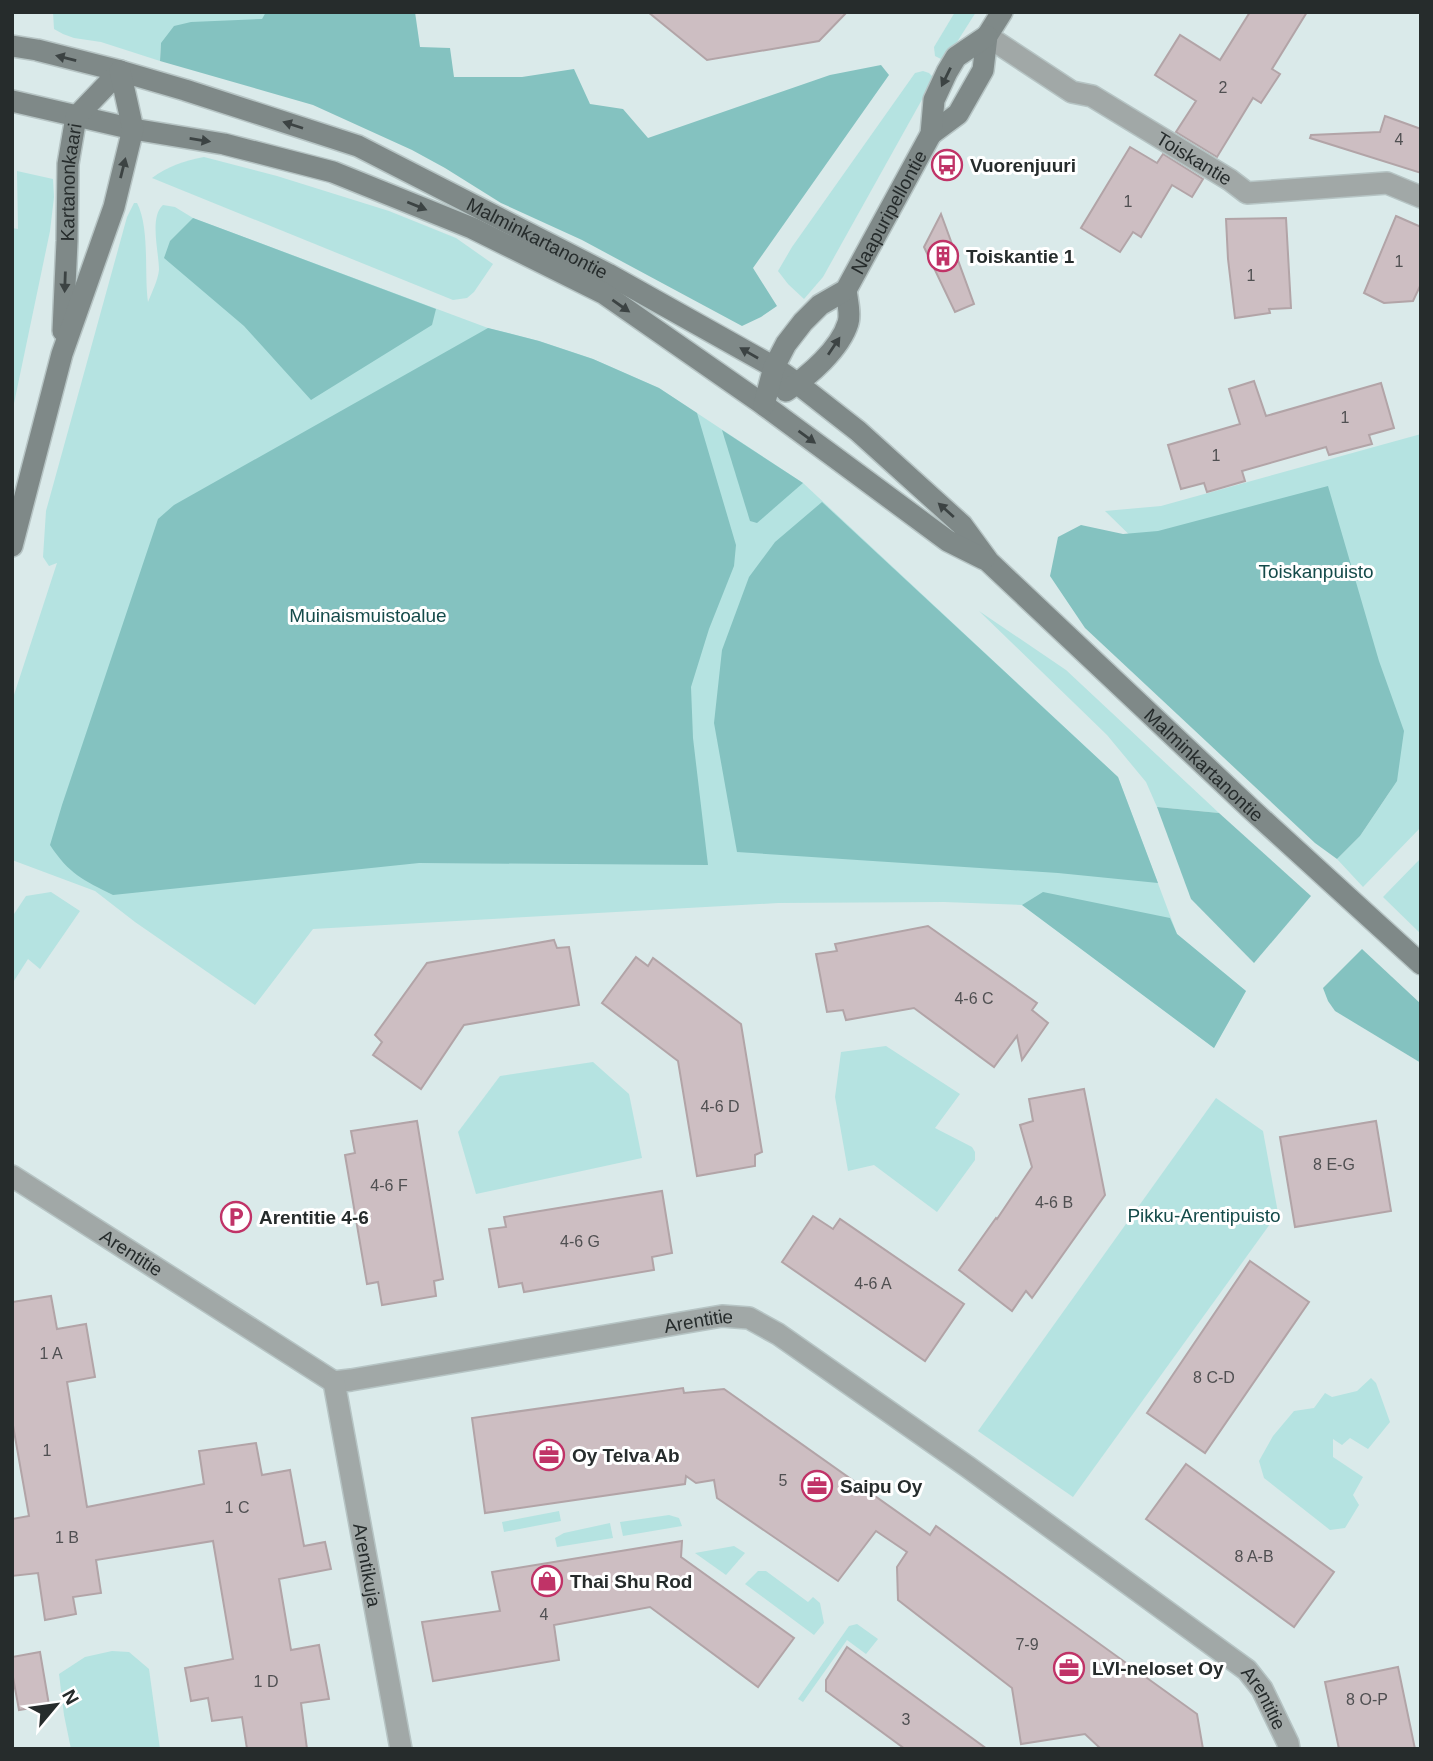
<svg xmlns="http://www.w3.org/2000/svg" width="1433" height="1761" font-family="Helvetica,sans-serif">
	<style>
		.green { fill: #b5e3e1 }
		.forest { fill: #84c2c0 }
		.building { fill: #cdbec2; stroke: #b2a4a7; stroke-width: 2 }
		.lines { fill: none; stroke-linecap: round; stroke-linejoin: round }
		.street-casing { stroke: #b6c4c4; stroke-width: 24 }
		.secondary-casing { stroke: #b6c4c4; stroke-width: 24 }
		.street { stroke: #a1a8a7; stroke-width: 21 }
		.secondary { stroke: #7f8988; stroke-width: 21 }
		.oneway { fill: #3c4343 }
		.labels { text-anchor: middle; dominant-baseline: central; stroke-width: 6; stroke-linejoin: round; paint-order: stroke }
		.number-label { font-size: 16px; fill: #505052 }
		.street-label { font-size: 19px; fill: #262c2c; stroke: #fff }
		.poi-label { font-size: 19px; font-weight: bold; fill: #262c2c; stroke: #fff; text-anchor: start }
		.park-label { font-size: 19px; fill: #154b4a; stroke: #fff }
	</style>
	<rect width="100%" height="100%" fill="#daeaea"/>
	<g class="green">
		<path d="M53 12H412L161 43 160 61 101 42 74 38 63 34 54 29Z"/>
		<path d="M955 12H976L945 61 935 56 934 47Z"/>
		<path d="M923 71 929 73 934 78 823 277 804 299 788 284 778 271 792 247 915 73Z"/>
		<path d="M204 157 277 176 389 211 456 238 493 264 474 292 467 298 453 300 152 178C168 166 184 161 204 157Z"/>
		<path d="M17 171 53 179 54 197 50 231 12 413V228L18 229Z"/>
		<path d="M134 203H137C150 228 144 274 148 302 152 292 158 280 159 270 159 252 149 217 163 205L175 207 193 218 488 328 539 341 593 359 659 388 803 483 1118 777 1177 934 1246 991 1214 1048 1022 905 944 902 778 903 313 929 255 1005 135 922 95 891 12 860V701L57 563 49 566 43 557 46 511 127 217Z"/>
		<path d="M1421 434V827L1363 887 1337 859 1360 836 1391 790 1105 511 1161 506Z"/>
		<path d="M979 611 1066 670 1219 813 1157 807 1146 782 1107 735Z"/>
		<path d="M1421 858V934L1383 897Z"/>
		<path d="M51 892 80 911 40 969 28 959 12 984V917L26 896Z"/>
		<path d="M886 1046 960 1094 935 1128 972 1147 975 1152V1160L937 1212 874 1165 848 1171 835 1097 841 1052Z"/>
		<path d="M593 1062 629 1094 642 1158 476 1194 458 1132 500 1076Z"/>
		<path d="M1216 1098 1263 1131 1278 1213 1073 1497 978 1431Z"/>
		<path d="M1371 1378 1376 1383 1390 1422 1368 1449 1350 1438 1342 1445 1333 1439V1457L1363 1477 1353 1495 1359 1505 1345 1528 1330 1530 1264 1478 1259 1461 1273 1436 1294 1411 1314 1408 1325 1393 1332 1397 1357 1391Z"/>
		<path d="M559 1511 561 1521 504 1532 502 1522Z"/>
		<path d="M669 1515 679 1518 682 1526 623 1536 620 1522Z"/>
		<path d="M610 1523 613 1538 557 1547 555 1538 564 1533Z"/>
		<path d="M734 1546 745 1553 726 1575 695 1553Z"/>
		<path d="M758 1571H766L808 1602 813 1597 820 1603 824 1623 814 1635 745 1584Z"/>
		<path d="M857 1624 878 1639 866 1654 847 1640 803 1702 798 1699 849 1626Z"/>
		<path d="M112 1651 129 1652 149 1669 160 1749H71L64 1715 59 1674 85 1657Z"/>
	</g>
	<g class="forest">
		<path d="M266 12H415L420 47 450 48 454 77H522L574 69 590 104 623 109 648 138 830 75 881 65 889 75 753 268 777 306 761 317 742 326 582 240 501 203 445 168 412 150 313 105 160 61 161 43 174 26 191 22 262 19Z"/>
		<path d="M193 218 436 309 432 325 311 400 244 326 164 258 170 241Z"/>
		<path d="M488 328 539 341 593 359 659 388 697 413 736 545 734 566 709 629 691 687 693 738 708 865 419 863 113 895C83 880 69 874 50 845L62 805 158 519 174 505Z"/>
		<path d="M722 430 803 483 757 523 750 521Z"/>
		<path d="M1328 486 1379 661 1404 731 1397 781 1360 836 1337 859 1315 843 1085 628 1050 576 1058 537 1081 525 1123 534 1158 531Z"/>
		<path d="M822 502 1118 777 1158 883 1058 873 737 852 714 723 722 650 749 577 775 542Z"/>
		<path d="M1157 807 1219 813 1311 896 1254 963 1191 899Z"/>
		<path d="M1043 892 1170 918 1177 934 1246 991 1214 1048 1022 905Z"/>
		<path d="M1362 949 1421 1004V1063L1335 1011 1328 1001 1323 988Z"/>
	</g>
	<g class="building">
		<path d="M648 12H847L819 41 707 60Z"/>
		<path d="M1250 12H1307L1272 69 1280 74 1261 103 1253 98 1217 157 1176 132 1196 101 1155 75 1180 35 1220 60Z"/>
		<path d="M1385 116 1421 129V173L1310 138 1311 135 1380 132Z"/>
		<path d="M1130 147 1157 163 1163 154 1203 179 1192 197 1172 185 1141 237 1133 232 1120 252 1081 228Z"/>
		<path d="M941 214 974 304 955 312 924 247Z"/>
		<path d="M1396 216 1421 227V284L1413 301 1384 303 1364 293Z"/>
		<path d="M1286 218 1291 308 1269 309 1270 313 1235 318 1228 259 1226 219Z"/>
		<path d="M1254 381 1266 416 1381 383 1394 428 1369 435 1372 444 1329 455 1326 447 1242 471 1245 481 1207 492 1204 483 1181 489 1168 445 1240 424 1229 389Z"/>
		<path d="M928 926 1037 1003 1032 1010 1048 1023 1022 1060 1017 1036 994 1067 914 1008 846 1020 843 1010 827 1012 816 954 837 951 835 944Z"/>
		<path d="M554 940 557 948 569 947 579 1005 464 1025 421 1089 373 1055 382 1042 375 1035 427 963Z"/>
		<path d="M636 957 648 966 653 958 741 1024 762 1152 755 1155V1166L697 1176 678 1061 602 1003Z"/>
		<path d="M1084 1089 1105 1195 1032 1298 1026 1291 1012 1311 959 1270 996 1218 997 1219 1032 1167 1020 1125 1033 1121 1029 1099Z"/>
		<path d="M417 1121 443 1279 434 1281 436 1296 382 1305 378 1282 367 1284 345 1155 355 1153 351 1131Z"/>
		<path d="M1376 1121 1391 1211 1295 1227 1280 1137Z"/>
		<path d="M662 1191 672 1253 652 1257 654 1270 524 1292 522 1283 499 1287 489 1229 506 1227 504 1217Z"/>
		<path d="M813 1216 833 1229 840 1219 964 1304 925 1361 782 1262Z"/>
		<path d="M1250 1261 1309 1302 1205 1453 1147 1413Z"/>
		<path d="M51 1296 57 1329 86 1324 95 1377 67 1382 87 1507 204 1484 199 1451 256 1443 262 1475 290 1470 304 1546 325 1542 331 1569 279 1579 291 1650 319 1645 329 1699 301 1703 307 1749H247L242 1717 212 1721 208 1698 191 1701 185 1668 233 1659 213 1541 96 1560 101 1593 73 1597 76 1614 45 1620 38 1573 12 1576V1519L29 1516 12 1420V1302Z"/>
		<path d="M683 1388 684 1393 724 1389 930 1535 936 1526 1197 1714 1203 1749H1101L1085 1734 1021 1744 1012 1688 898 1600 897 1567 907 1552 876 1531 838 1581 717 1498 714 1480 696 1483 686 1476 685 1484 485 1513 472 1418Z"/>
		<path d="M1186 1464 1334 1572 1294 1627 1146 1519Z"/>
		<path d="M682 1541 681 1557 794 1638 758 1687 650 1607 554 1625 559 1660 433 1681 422 1622 500 1611 492 1572Z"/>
		<path d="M847 1647 987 1749H905L826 1691V1680Z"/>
		<path d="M40 1652 49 1705 19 1710 12 1672V1657Z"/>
		<path d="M1398 1667 1415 1749H1339L1325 1682Z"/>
	</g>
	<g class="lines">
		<g class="street-casing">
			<g id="street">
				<path id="s1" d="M987 36 1072 92 1092 96 1230 180 1247 193 1387 183 1421 197"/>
				<path id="s2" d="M12 1176 334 1382 351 1380 722 1316 749 1318 778 1334 968 1467 1247 1670 1262 1689 1288 1743 1289 1749"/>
				<path id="s3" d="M334 1382 401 1749"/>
			</g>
		</g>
		<g class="secondary-casing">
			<g id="secondary">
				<path id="s4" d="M12 46 37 50 120 71 185 90 358 146 608 274 774 367 798 384 858 431 962 525 989 562 1251 809 1421 964"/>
				<path d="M12 101 133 129 224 144 333 172 472 228 603 293 764 405 948 541 984 559"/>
				<path d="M931 134 958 114 983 70 987 36 1002 12"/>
				<path id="s5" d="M63 331 67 241 68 164 76 117 120 71"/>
				<path d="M786 391C809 376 840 349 848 323 851 314 847 299 846 290"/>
				<path id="s6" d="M764 405 774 367 786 344 803 322 820 305 846 290 931 134 934 100 947 72 956 57 987 36"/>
				<path d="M12 546 62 354 114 207 133 129 120 71"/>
			</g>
		</g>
		<use href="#street" class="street"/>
		<use href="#secondary" class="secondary"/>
	</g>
	<defs><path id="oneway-solid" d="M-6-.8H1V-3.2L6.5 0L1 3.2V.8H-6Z" transform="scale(1.75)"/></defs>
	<g class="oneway">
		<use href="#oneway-solid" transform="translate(66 58) rotate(-166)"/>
		<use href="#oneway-solid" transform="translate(946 77) rotate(116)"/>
		<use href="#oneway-solid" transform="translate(293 125) rotate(-162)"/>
		<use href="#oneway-solid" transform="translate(200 140) rotate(9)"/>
		<use href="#oneway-solid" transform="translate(123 168) rotate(-76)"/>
		<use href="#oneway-solid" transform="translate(417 206) rotate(22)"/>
		<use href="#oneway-solid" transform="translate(65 282) rotate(92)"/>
		<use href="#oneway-solid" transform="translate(621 306) rotate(35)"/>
		<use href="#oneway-solid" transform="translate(834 346) rotate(-56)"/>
		<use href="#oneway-solid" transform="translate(749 353) rotate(-150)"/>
		<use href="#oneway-solid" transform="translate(807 437) rotate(36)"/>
		<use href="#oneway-solid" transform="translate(946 510) rotate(-138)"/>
	</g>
	<defs>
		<g id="bus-ring" transform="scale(1.575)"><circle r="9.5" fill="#fff" stroke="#c03367" stroke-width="1.5"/><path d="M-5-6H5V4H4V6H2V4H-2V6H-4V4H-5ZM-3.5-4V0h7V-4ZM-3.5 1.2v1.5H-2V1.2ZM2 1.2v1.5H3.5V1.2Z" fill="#c03367"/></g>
		<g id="building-ring" transform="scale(1.575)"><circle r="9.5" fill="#fff" stroke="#c03367" stroke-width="1.5"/><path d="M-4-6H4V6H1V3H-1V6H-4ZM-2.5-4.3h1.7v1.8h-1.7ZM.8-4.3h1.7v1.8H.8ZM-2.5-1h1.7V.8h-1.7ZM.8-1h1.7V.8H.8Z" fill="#c03367"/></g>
		<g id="parking-ring" transform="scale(1.575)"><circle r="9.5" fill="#fff" stroke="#c03367" stroke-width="1.5"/><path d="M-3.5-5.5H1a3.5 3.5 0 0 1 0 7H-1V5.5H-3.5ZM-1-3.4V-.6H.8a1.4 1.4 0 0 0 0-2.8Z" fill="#c03367"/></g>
		<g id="office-ring" transform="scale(1.575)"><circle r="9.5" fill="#fff" stroke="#c03367" stroke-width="1.5"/><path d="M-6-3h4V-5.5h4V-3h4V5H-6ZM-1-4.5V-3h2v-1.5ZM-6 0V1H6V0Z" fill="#c03367"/></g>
		<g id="shop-ring" transform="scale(1.575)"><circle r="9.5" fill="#fff" stroke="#c03367" stroke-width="1.5"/><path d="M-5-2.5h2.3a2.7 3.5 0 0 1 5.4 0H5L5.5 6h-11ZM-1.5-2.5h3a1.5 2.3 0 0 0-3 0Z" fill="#c03367"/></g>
	</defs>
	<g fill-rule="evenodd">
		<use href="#bus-ring" x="947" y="165"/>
		<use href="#building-ring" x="943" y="256"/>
		<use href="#parking-ring" x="236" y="1217"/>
		<use href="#office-ring" x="549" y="1455"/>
		<use href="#office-ring" x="817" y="1486"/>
		<use href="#shop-ring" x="547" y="1581"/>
		<use href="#office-ring" x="1069" y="1668"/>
	</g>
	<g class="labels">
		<g class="number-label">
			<text x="1223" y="87">2</text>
			<text x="1399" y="139">4</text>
			<text x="1128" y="201">1</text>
			<text x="1399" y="261">1</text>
			<text x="1251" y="275">1</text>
			<text x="1345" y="417">1</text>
			<text x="1216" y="455">1</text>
			<text x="974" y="998">4-6 C</text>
			<text x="720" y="1106">4-6 D</text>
			<text x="1334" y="1164">8 E-G</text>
			<text x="389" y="1185">4-6 F</text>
			<text x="1054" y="1202">4-6 B</text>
			<text x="580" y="1241">4-6 G</text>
			<text x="873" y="1283">4-6 A</text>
			<text x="51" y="1353">1 A</text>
			<text x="1214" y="1377">8 C-D</text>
			<text x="47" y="1450">1</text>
			<text x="783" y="1480">5</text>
			<text x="237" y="1507">1 C</text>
			<text x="67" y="1537">1 B</text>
			<text x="1254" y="1556">8 A-B</text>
			<text x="544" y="1614">4</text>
			<text x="1027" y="1644">7-9</text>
			<text x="266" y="1681">1 D</text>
			<text x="1367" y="1699">8 O-P</text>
			<text x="906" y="1719">3</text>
		</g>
		<g class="street-label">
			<text stroke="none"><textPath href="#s1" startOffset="242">Toiskantie</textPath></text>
			<text stroke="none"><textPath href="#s5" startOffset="149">Kartanonkaari</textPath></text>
			<text stroke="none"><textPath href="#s6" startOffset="236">Naapuripellontie</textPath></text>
			<text stroke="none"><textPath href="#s4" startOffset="562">Malminkartanontie</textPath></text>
			<text stroke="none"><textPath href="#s4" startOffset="1419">Malminkartanontie</textPath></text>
			<text stroke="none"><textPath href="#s2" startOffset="142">Arentitie</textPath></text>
			<text stroke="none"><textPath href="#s2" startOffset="752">Arentitie</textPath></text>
			<text stroke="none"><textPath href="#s3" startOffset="186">Arentikuja</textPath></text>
			<text stroke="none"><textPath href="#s2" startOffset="1446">Arentitie</textPath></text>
		</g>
		<g class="poi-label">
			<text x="970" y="165">Vuorenjuuri</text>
			<text x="966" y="256">Toiskantie 1</text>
			<text x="259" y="1217">Arentitie 4-6</text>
			<text x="572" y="1455">Oy Telva Ab</text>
			<text x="840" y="1486">Saipu Oy</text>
			<text x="570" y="1581">Thai Shu Rod</text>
			<text x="1092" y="1668">LVI-neloset Oy</text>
		</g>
		<g class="park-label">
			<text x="1316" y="571">Toiskanpuisto</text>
			<text x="368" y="615">Muinaismuistoalue</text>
			<text x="1204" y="1215">Pikku-Arentipuisto</text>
		</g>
	</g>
	<rect width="1433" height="1761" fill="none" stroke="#262c2c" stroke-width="28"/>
	<g transform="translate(56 1705) rotate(61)" stroke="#ffffff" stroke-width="5" paint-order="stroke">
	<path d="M0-5L12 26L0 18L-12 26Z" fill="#262c2c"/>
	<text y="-10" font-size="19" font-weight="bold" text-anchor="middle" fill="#262c2c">N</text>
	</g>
</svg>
